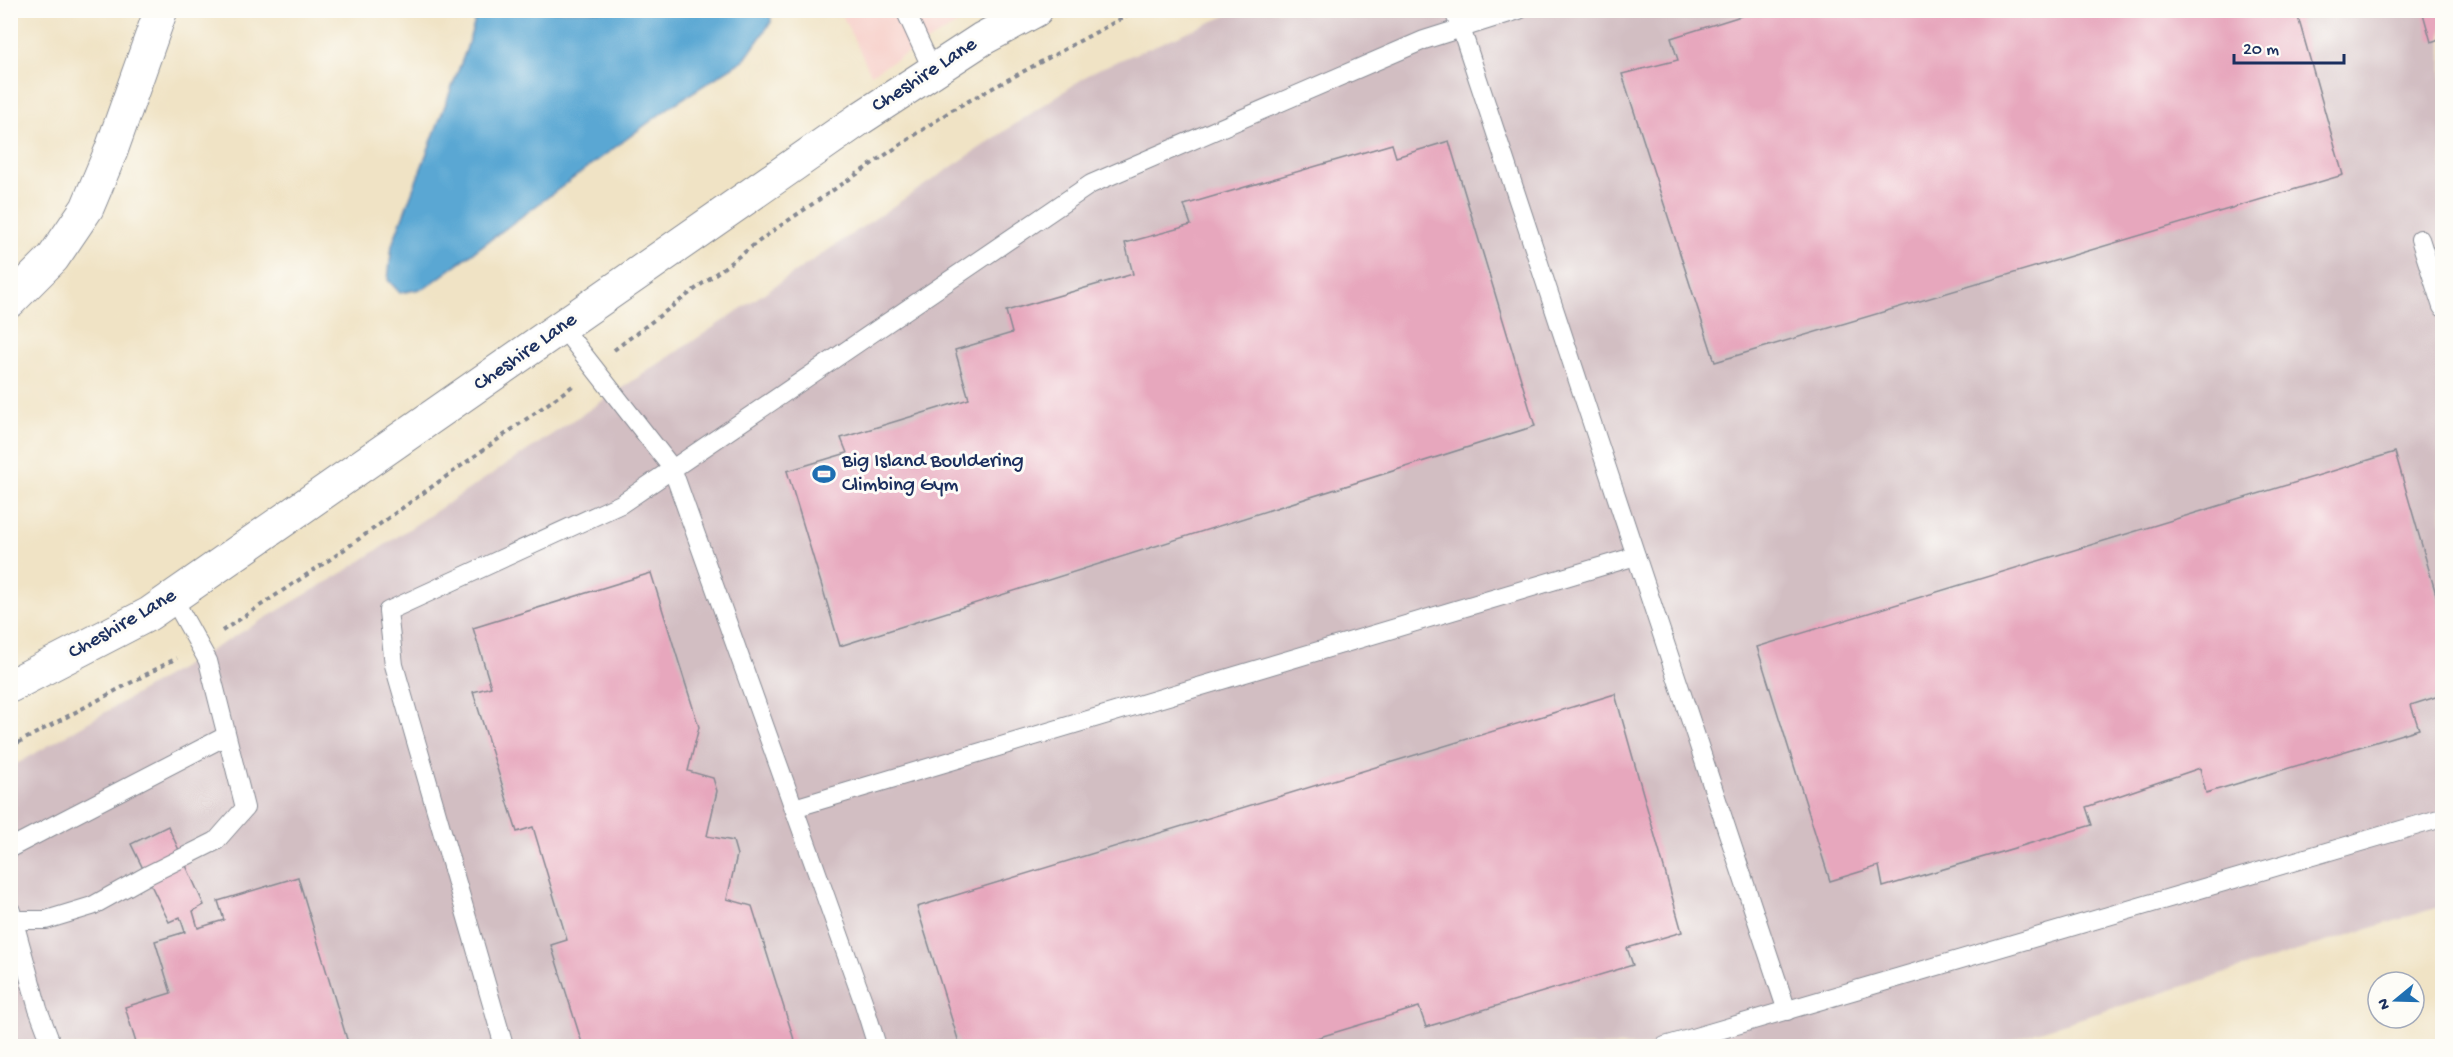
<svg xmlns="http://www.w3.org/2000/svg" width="2453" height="1057" font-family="'Gochi Hand',sans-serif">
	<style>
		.built { fill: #f7d0ca }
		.industrial { fill: #d2bec2 }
		.water { fill: #5aa7d3; stroke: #3a6b98; stroke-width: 1.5 }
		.building { fill: #e7a7bd }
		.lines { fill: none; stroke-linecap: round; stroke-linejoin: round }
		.service-casing { stroke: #868992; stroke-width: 20 }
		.minor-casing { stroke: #868992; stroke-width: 35 }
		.tertiary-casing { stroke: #868992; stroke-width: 35 }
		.path { stroke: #868992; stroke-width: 4; stroke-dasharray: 4.5 4.5; stroke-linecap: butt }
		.service { stroke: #fff; stroke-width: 18 }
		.minor { stroke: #fff; stroke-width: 33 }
		.tertiary { stroke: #fff; stroke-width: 33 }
		.labels { text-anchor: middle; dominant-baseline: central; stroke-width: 6; stroke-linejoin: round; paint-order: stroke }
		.street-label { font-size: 21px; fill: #1b2f5e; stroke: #fdfcf7 }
		.poi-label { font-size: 21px; fill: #1b2f5e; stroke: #fdfcf7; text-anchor: start }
	</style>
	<rect width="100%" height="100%" fill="#fdfcf7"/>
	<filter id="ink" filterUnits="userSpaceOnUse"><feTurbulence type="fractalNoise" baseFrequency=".0167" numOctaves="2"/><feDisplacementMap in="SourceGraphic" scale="12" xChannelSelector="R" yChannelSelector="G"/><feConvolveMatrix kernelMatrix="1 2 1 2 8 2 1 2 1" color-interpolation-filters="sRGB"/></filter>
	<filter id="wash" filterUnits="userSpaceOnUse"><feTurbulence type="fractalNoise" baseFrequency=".008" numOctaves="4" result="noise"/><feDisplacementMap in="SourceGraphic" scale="24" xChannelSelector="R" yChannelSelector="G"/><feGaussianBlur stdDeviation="1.35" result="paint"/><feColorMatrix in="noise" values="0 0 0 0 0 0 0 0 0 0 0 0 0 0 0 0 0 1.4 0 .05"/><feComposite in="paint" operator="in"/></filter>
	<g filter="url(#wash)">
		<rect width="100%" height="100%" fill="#f0e3c5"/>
		<path class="built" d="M840 11H980L871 74Z"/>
		<path class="industrial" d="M1240 10 2442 11V906L1992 1046H11V766L22 761 344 572 693 341 1094 71Z"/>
		<path class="water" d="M478 11 770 10 771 22 745 59 671 106 425 288 400 293 388 280 392 245 466 50Z"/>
		<g id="blocks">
			<g class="building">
				<path d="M1760 10H2296L2343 175 1715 362 1622 74 1678 60 1671 38Z"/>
				<path d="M2422 10H2442V38L2431 42Z"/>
				<path d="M1449 141 1535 426 840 646 787 471 847 453 841 438 969 399 955 350 1012 333 1006 311 1133 274 1125 243 1191 225 1184 205 1392 144 1396 157Z"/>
				<path d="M2395 452 2442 615V695L2411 705 2419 729 2206 793 2200 768 2086 807 2092 825 1883 887 1879 866 1830 881 1757 647Z"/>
				<path d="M651 573 699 727 688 771 713 778 717 791 707 836 733 841 737 855 727 899 752 906 796 1046H583L551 945 567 940 533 827 517 832 473 692 491 687 473 628Z"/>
				<path d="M1615 694 1682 932 1627 948 1633 965 1426 1027 1419 1007 1290 1046H960L917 907Z"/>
				<path d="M168 826 204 905 193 911 198 928 224 920 218 901 298 877 349 1046H137L125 1007 171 993 155 941 185 932 180 917 169 922 131 844Z"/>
			</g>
		</g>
	</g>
	<g filter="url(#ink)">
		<use href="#blocks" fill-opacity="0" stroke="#868992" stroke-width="1.5"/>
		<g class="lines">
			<g class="service-casing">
				<g id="service">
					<path d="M905 10 933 71"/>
					<path d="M1453 10 1461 28 1787 1011"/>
					<path d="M2420 239 2442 307"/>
					<path d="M562 327 672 468 863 1001 877 1046"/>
					<path d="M794 808 1636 556"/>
					<path d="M10 848 226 736"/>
					<path d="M11 911 38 1009 52 1046"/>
					<path d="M15 920H46L92 906 148 875 216 841 245 808 208 661 173 598"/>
					<path d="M504 1046 394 665 388 611 621 504 1091 184 1424 40 1519 10"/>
					<path d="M1665 1046 2442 818"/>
				</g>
			</g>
			<g class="minor-casing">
				<path id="minor" d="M10 301 53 258 87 208 111 151 161 10"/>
			</g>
			<g class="tertiary-casing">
				<path id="tertiary" d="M10 686 149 614 858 120 982 39 1036 10"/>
			</g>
			<g class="path">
				<path d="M614 350 774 230 952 110 1137 10"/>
				<path d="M222 631 338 554 574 385"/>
				<path d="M10 747 177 658"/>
			</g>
			<use href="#service" class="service"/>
			<use href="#minor" class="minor"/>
			<use href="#tertiary" class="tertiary"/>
		</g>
	</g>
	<defs>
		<g id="stadium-bare" transform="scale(1.8)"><path d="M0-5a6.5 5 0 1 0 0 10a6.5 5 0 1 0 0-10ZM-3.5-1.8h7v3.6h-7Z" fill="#1f6fb2" stroke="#fdfcf7" stroke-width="2.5" paint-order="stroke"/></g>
	</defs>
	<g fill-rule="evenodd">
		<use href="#stadium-bare" x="824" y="474"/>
	</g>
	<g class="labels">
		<g class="street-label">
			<text transform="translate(925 76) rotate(-33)">Cheshire Lane</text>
			<text transform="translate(526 353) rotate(-35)">Cheshire Lane</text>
			<text transform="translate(123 625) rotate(-30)">Cheshire Lane</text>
		</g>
		<g class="poi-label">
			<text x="842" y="462">Big Island Bouldering<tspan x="842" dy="24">Climbing Gym</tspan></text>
		</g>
	</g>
	<rect width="2453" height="1057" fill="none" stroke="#fdfcf7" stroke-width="36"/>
	<g transform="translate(2396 1000) rotate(251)"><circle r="28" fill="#fdfcf7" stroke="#a3aaba" stroke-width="1.5"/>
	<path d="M0-4.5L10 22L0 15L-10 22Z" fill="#1f6fb2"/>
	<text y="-9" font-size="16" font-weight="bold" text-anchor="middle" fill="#1b2f5e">N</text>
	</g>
	<path d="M2234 54v9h110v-9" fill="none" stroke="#1b2f5e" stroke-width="3"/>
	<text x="2243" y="54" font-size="18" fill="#1b2f5e" stroke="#fdfcf7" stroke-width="4.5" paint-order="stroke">20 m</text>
</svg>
